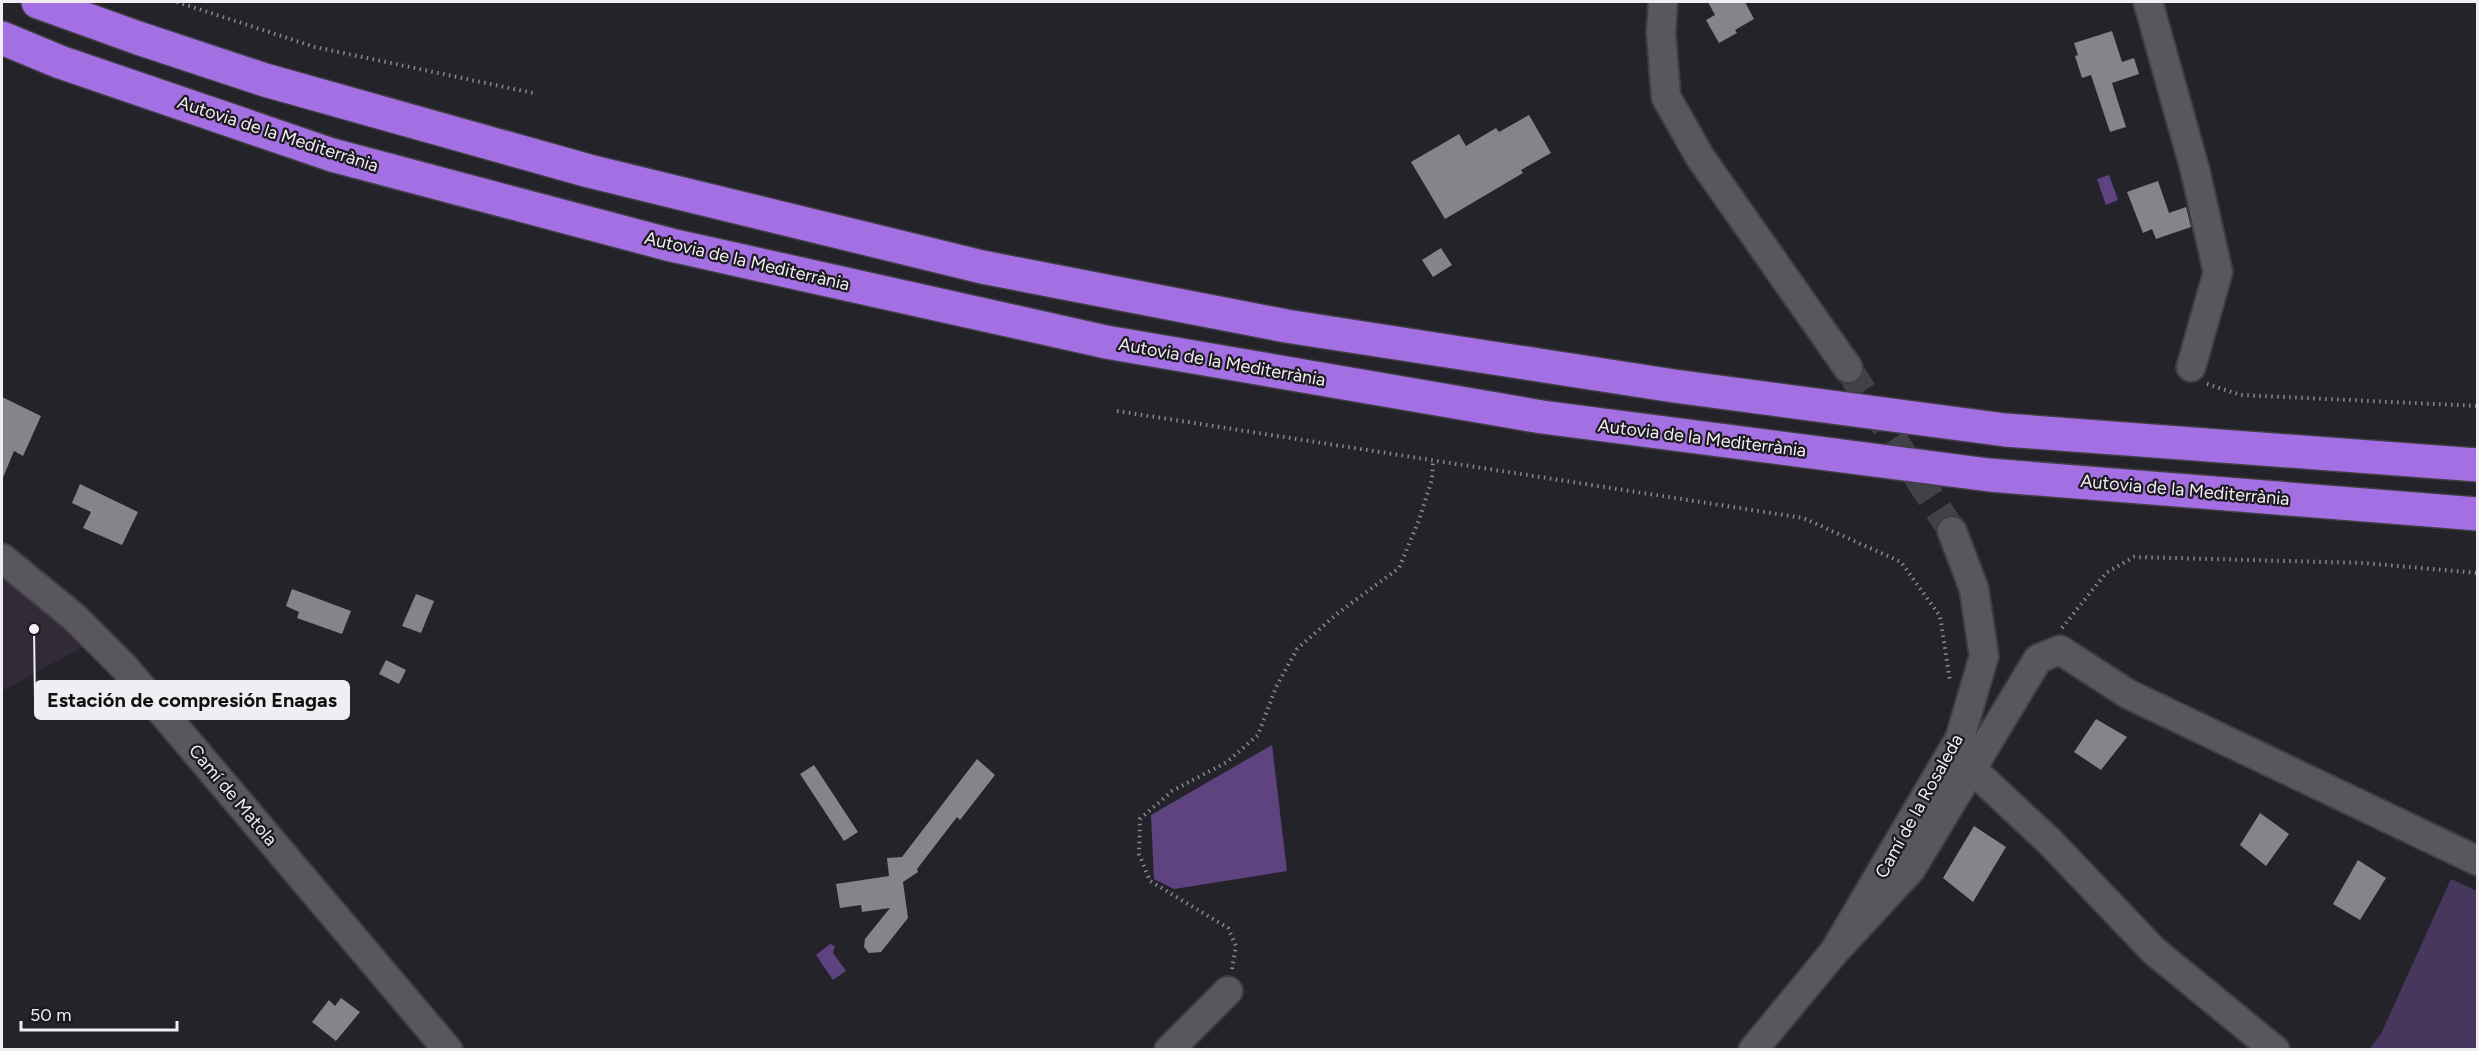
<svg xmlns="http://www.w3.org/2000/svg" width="2479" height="1051" font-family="Figtree,sans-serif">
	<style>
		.built { fill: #302b37 }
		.green { fill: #47375d }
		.water { fill: #5f4381 }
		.building { fill: #86838b }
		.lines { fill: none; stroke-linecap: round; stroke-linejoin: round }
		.minor-tunnel { stroke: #434148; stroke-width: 28; stroke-dasharray: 28 14; stroke-linecap: butt }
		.minor-casing { stroke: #403e44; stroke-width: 32 }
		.highway-casing { stroke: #403e44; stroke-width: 36 }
		.path { stroke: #8a888e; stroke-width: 4; stroke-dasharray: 1.5 4.5; stroke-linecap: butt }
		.minor { stroke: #59565e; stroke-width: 28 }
		.highway { stroke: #a36fe2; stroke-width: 33 }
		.labels { text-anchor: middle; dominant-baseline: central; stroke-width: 4.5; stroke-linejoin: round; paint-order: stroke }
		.street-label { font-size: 18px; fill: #f0eef3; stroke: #1c1920 }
		.leader { fill: none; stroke: #f0eef3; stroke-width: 2 }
		.callout-dot { fill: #f0eef3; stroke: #1c1920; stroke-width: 2 }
		.callout { fill: #f0eef3; stroke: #f0eef3; stroke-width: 2 }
		.callout-label { font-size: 20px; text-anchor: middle; font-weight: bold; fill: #111 }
	</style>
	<rect width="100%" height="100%" fill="#25232a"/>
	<path class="built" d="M2 572 50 612 83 647 2 691Z"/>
	<path class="green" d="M2451 879 2477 891V1049H2369L2381 1034Z"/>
	<g class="water">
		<path d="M2109 175 2118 200 2106 205 2097 179Z"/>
		<path d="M1272 745 1287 871 1174 889 1154 879 1151 815Z"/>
		<path d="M830 944 835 946 833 953 846 971 833 980 816 955Z"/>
	</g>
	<g class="building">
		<path d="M1708 2H1745L1754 19 1735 30 1737 33 1719 43 1706 20 1715 15Z"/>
		<path d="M2112 31 2122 62 2134 58 2139 74 2112 83 2126 127 2110 132 2091 75 2082 78 2075 56 2078 55 2074 43Z"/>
		<path d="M1529 115 1551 153 1521 170 1523 173 1445 219 1411 162 1459 134 1466 146 1496 128 1499 132Z"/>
		<path d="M2158 181 2169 213 2186 207 2191 227 2156 239 2152 229 2143 233 2127 192Z"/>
		<path d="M1441 248 1452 265 1433 277 1422 260Z"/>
		<path d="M2 397 41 416 23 456 14 451 2 480Z"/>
		<path d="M80 484 138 512 122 545 83 528 91 512 72 503Z"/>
		<path d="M292 589 351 611 342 634 297 618 299 612 286 606Z"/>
		<path d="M416 594 434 601 421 633 402 626Z"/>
		<path d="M386 660 406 670 399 684 379 674Z"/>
		<path d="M2096 719 2127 737 2101 770 2074 752Z"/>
		<path d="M977 759 995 775 960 820 957 817 917 869 918 872 903 882 908 918 881 952 869 953 864 947 865 939 890 908 862 912 861 905 840 908 836 884 889 876 887 858 902 857Z"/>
		<path d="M814 765 858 832 844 841 800 774Z"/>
		<path d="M2260 813 2289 834 2266 866 2240 845Z"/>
		<path d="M1974 826 2006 847 1973 902 1943 878Z"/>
		<path d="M2358 860 2386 878 2360 920 2333 904Z"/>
		<path d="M341 998 360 1012 336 1041 312 1022 329 1000 335 1006Z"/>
	</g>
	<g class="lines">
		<path class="minor-tunnel" d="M1848 368 1952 531"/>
		<g class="minor-casing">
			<g id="minor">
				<path d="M1663 2 1661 33 1666 97 1700 157 1848 368"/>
				<path d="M2148 2 2195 170 2218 272 2191 367"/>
				<path d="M2 558 74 617 125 668 448 1050"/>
				<path d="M1973 770 2050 842 2154 951 2275 1050"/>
				<path d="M1834 952 1911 869 2038 659 2060 650 2128 694 2478 861"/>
				<path d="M1169 1050 1228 991"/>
				<path d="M1753 1050 1834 952 1960 738 1984 656 1974 589 1952 531"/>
			</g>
		</g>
		<g class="highway-casing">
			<g id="highway">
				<path d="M38 2 138 38 265 80 589 171 982 267 1286 326 1674 386 2005 430 2478 465"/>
				<path d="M2 38 60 62 332 155 671 245 1106 342 1542 417 1989 475 2478 514"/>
			</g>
		</g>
		<g class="path">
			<path d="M177 2 315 47 533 93"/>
			<path d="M2207 384 2241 395 2478 406"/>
			<path d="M1117 411 1803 518 1901 562 1940 616 1950 681"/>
			<path d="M2062 628 2106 573 2134 557 2364 563 2478 573"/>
			<path d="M1232 969 1236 946 1228 928 1150 881 1139 854 1140 819 1172 791 1227 762 1258 735 1276 687 1297 649 1338 613 1399 568 1419 520 1432 479 1433 460"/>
		</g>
		<use href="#minor" class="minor"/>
		<use href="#highway" class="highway"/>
	</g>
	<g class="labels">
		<g class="street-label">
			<text transform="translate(278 134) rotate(18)">Autovia de la Mediterrània</text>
			<text transform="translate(747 261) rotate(13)">Autovia de la Mediterrània</text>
			<text transform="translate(1222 362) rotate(10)">Autovia de la Mediterrània</text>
			<text transform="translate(1702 438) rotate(7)">Autovia de la Mediterrània</text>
			<text transform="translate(2185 490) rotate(5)">Autovia de la Mediterrània</text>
			<text transform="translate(233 795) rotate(50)">Camí de Matola</text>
			<text transform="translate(1919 806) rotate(-61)">Camí de la Rosaleda</text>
		</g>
	</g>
	<path class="leader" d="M34 629L35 700"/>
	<circle class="callout-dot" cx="34" cy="629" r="6"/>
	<rect class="callout" x="35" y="681" width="314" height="38" rx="6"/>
	<g class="callout-label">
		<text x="192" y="707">Estación de compresión Enagas</text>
	</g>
	<rect width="2479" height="1051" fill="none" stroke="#f0eef3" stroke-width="6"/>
	<path d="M21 1021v9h156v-9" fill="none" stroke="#f0eef3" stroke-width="3"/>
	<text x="30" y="1021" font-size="18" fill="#f0eef3" stroke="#1c1920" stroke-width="4.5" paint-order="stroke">50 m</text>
</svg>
